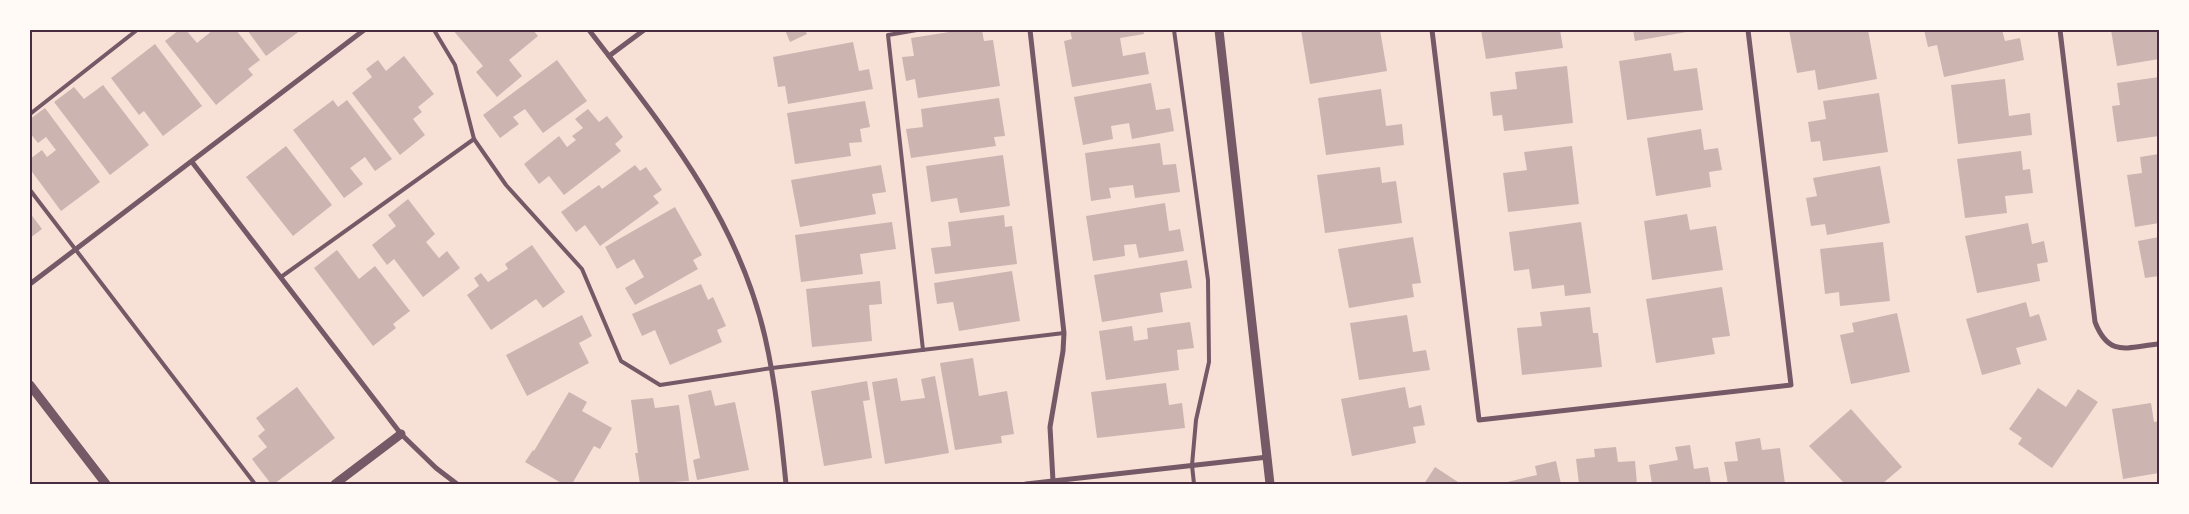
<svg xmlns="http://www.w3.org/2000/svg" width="2189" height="514" font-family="'Libre Baskerville',serif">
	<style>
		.building { fill: #ccb4b1 }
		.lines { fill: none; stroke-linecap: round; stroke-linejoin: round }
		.service { stroke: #755966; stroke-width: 4 }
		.minor { stroke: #755966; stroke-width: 5 }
		.tertiary { stroke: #755966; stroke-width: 9 }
		.neatline { fill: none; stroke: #4a2c40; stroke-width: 2 }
	</style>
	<rect width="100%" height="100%" fill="#f7e1d7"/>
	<g class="building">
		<path d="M179 30H186L197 43 213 30H236L260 60 248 69 253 75 216 105 165 41Z"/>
		<path d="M247 30H301L266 56Z"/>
		<path d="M453 30H533L538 36 509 60 522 76 497 97 476 72 483 66Z"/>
		<path d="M785 30H805L807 34 790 42Z"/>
		<path d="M962 30H982L984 41 993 40 1000 86 918 98 915 79 906 81 902 57 914 56 911 38Z"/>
		<path d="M1070 30H1143L1144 34 1120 38 1123 56 1145 52 1149 74 1072 87 1064 41 1072 39Z"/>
		<path d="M1301 30H1380L1387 71 1310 84Z"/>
		<path d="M1481 30H1560L1563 48 1486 59Z"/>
		<path d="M1633 30H1692V31L1635 41Z"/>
		<path d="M1789 30H1868L1877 79 1818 90 1815 70 1797 73Z"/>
		<path d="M1924 30H2002L2005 41 2020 38 2024 60 1944 77 1937 45 1928 47Z"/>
		<path d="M2111 30H2159V59L2117 66Z"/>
		<path d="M853 42 859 71 869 69 873 89 788 104 785 86 778 87 773 57Z"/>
		<path d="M155 44 202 106 163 136 144 111 139 115 111 78Z"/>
		<path d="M1671 53 1674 71 1697 68 1703 110 1627 120 1619 61Z"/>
		<path d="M404 56 434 94 418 107 422 112 413 119 425 135 400 155 352 93 372 77 366 69 378 60 386 71Z"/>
		<path d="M557 60 587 101 543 133 525 109 513 117 519 124 500 138 483 115Z"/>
		<path d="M1567 66 1573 123 1504 131 1502 115 1493 116 1490 92 1517 89 1515 72Z"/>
		<path d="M2159 77V136L2117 142 2112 106 2120 105 2117 83Z"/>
		<path d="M2005 79 2009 116 2030 113 2032 135 1958 144 1951 85Z"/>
		<path d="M1151 83 1156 110 1170 108 1174 131 1132 139 1129 123 1111 126 1113 139 1083 145 1074 97Z"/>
		<path d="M103 85 149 145 110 175 54 102 74 87 84 99Z"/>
		<path d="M1381 89 1386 126 1402 124 1404 145 1326 155 1318 98Z"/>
		<path d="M1879 93 1888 152 1823 161 1820 141 1811 142 1808 122 1826 119 1823 101Z"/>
		<path d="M999 98 1005 136 994 137 996 146 911 158 906 129 923 127 921 109Z"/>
		<path d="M333 100 338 107 347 100 392 159 375 171 365 157 350 168 363 184 344 198 293 130Z"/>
		<path d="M865 101 870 127 860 129 862 142 849 143 851 156 795 164 787 113Z"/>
		<path d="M45 108 100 182 61 211 30 169V159L42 150 47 157 56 150 46 137 38 143 30 133V119Z"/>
		<path d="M588 109 599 122 607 116 623 137 615 144 621 151 564 195 549 176 539 184 524 164 559 136 567 147 576 140 572 136 583 128 575 119Z"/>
		<path d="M1701 129 1704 150 1718 148 1722 170 1709 172 1711 187 1656 196 1647 138Z"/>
		<path d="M1160 143 1163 165 1176 164 1180 192 1135 198 1133 185 1109 188 1111 198 1091 201 1085 153Z"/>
		<path d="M286 146 332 205 293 236 246 177Z"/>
		<path d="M1572 146 1579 204 1508 212 1503 173 1527 170 1524 152Z"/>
		<path d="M2021 151 2023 170 2030 169 2033 193 2005 196 2007 213 1965 218 1957 159Z"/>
		<path d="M2159 154V223L2135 227 2127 175 2142 173 2140 157Z"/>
		<path d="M1003 155 1010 206 960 213 957 198 931 202 926 166Z"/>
		<path d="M635 165 640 171 646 167 662 190 653 196 659 203 600 246 585 225 576 232 561 212 599 185 602 189Z"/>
		<path d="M881 165 886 192 872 194 876 214 800 227 791 180Z"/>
		<path d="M1880 166 1890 223 1827 235 1825 224 1811 226 1806 198 1817 196 1813 178Z"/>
		<path d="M1380 167 1382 183 1396 181 1402 223 1325 233 1317 175Z"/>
		<path d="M408 199 435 234 426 242 439 258 447 251 460 268 423 297 394 259 387 265 372 245 396 226 388 215Z"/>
		<path d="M1165 203 1169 231 1180 229 1184 251 1139 258 1136 244 1124 245 1125 256 1093 261 1086 216Z"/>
		<path d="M675 207 702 255 693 260 698 269 635 305 625 288 644 277 634 259 617 269 605 247Z"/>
		<path d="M30 213 42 229 30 238Z"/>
		<path d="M1687 214 1690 230 1716 226 1723 270 1652 280 1644 221Z"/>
		<path d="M1004 215 1005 227 1012 226 1017 264 935 274 931 248 951 246 948 222Z"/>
		<path d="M892 222 896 249 860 254 863 274 801 282 795 235Z"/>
		<path d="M1581 222 1591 293 1565 296 1564 285 1532 289 1529 269 1514 271 1509 232Z"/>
		<path d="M2028 223 2032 244 2044 241 2048 262 2037 264 2040 281 1977 293 1965 236Z"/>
		<path d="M1413 237 1421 283 1412 284 1414 297 1349 308 1338 249Z"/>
		<path d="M2159 237V276L2145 278 2138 241Z"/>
		<path d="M1883 242 1890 301 1840 306 1839 292 1825 294 1820 249Z"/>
		<path d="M532 245 565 292 543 308 536 299 491 330 467 295 479 286 474 278 481 273 488 282 508 269 505 264Z"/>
		<path d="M337 250 359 279 375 266 410 311 393 324 396 328 373 346 314 268Z"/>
		<path d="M1187 260 1192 288 1160 293 1163 312 1102 322 1094 275Z"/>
		<path d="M1012 271 1020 321 959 331 953 302 937 304 934 283Z"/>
		<path d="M880 281 882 304 869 305 872 341 812 347 806 289Z"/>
		<path d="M701 284 708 300 713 297 726 326 717 330 722 342 670 365 655 330 642 336 632 314Z"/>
		<path d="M1722 287 1730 336 1712 338 1715 354 1656 363 1646 299Z"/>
		<path d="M2026 302 2030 317 2039 314 2047 340 2016 348 2021 364 1982 375 1966 319Z"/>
		<path d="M1590 307 1593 333H1598L1602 367 1522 375 1517 328 1542 326 1540 312Z"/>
		<path d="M1897 313 1910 372 1851 384 1840 335 1854 332 1852 323Z"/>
		<path d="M582 315 592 336 579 343 589 363 527 396 506 355Z"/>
		<path d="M1407 315 1413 352 1426 350 1430 370 1359 380 1350 323Z"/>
		<path d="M1190 322 1194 348 1177 350 1179 370 1106 380 1099 331 1132 326 1134 341 1148 339 1147 328Z"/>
		<path d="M973 358 979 396 1007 391 1014 434 1001 436 1002 443 955 450 940 363Z"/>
		<path d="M935 376 949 453 885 464 872 382 897 378 901 401 925 398 921 379Z"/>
		<path d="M867 381 870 400 863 401 872 458 824 466 811 391Z"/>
		<path d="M1166 383 1169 405 1182 403 1185 428 1097 438 1091 392Z"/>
		<path d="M297 387 335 438 274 484H271L252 459 267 447 258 436 265 430 256 418Z"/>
		<path d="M1405 387 1409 408 1421 405 1425 425 1413 427 1416 443 1352 456 1341 399Z"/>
		<path d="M2038 388 2066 407 2078 389 2098 402 2052 468 2018 444 2022 438 2009 429Z"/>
		<path d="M711 390 715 406 735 402 749 470 697 480 693 460 700 458 688 395Z"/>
		<path d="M569 392 587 402 582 411 612 428 600 449 594 446 572 484H563L525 462 533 450 534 451Z"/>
		<path d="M653 398 655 408 679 405 689 481 640 484 635 453H638L631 400Z"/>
		<path d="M2151 403 2154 422 2159 421V473L2123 479 2112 409Z"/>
		<path d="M1851 409 1902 467 1882 484H1845L1809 446Z"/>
		<path d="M1760 438 1762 450 1780 448 1785 484H1728L1724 462 1738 461 1735 442Z"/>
		<path d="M1690 445 1694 469 1708 467 1711 484H1652L1649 465 1678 460 1675 447Z"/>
		<path d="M1616 447 1618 462 1635 461 1637 484H1579L1576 459 1595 457 1594 449Z"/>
		<path d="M1556 461 1561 484H1499L1537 475 1535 466Z"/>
		<path d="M1435 467 1461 484H1424Z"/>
	</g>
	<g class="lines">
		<g class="service">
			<path d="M434 30 455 65 474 139 506 185 582 269 621 361 660 385 772 368 1064 333"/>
			<path d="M917 30 888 35 923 350"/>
			<path d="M1174 30 1208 280 1209 362 1196 420 1192 465 1194 484"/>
			<path d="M30 114 137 30"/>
			<path d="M30 190 255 484"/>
			<path d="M281 277 474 139"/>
		</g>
		<g class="minor">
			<path d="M589 30C663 127 737 215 765 337 776 385 781 435 786 484"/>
			<path d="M1030 30 1064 333 1063 351 1050 427 1053 481"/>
			<path d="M1432 30 1479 420 1791 385 1748 30"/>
			<path d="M2060 30 2095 322C2109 358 2127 347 2159 344"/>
			<path d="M609 56 644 30"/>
			<path d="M192 162 401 434 436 468 457 484"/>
			<path d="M30 284 364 30"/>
			<path d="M1026 484 1268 457"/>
		</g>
		<g class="tertiary">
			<path d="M1219 30 1270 484"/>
			<path d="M30 385 106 484"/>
			<path d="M335 484 401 434"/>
		</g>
	</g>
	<rect width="2189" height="514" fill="none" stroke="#fffaf5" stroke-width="62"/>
	<rect x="31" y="31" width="2127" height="452" class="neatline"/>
</svg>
